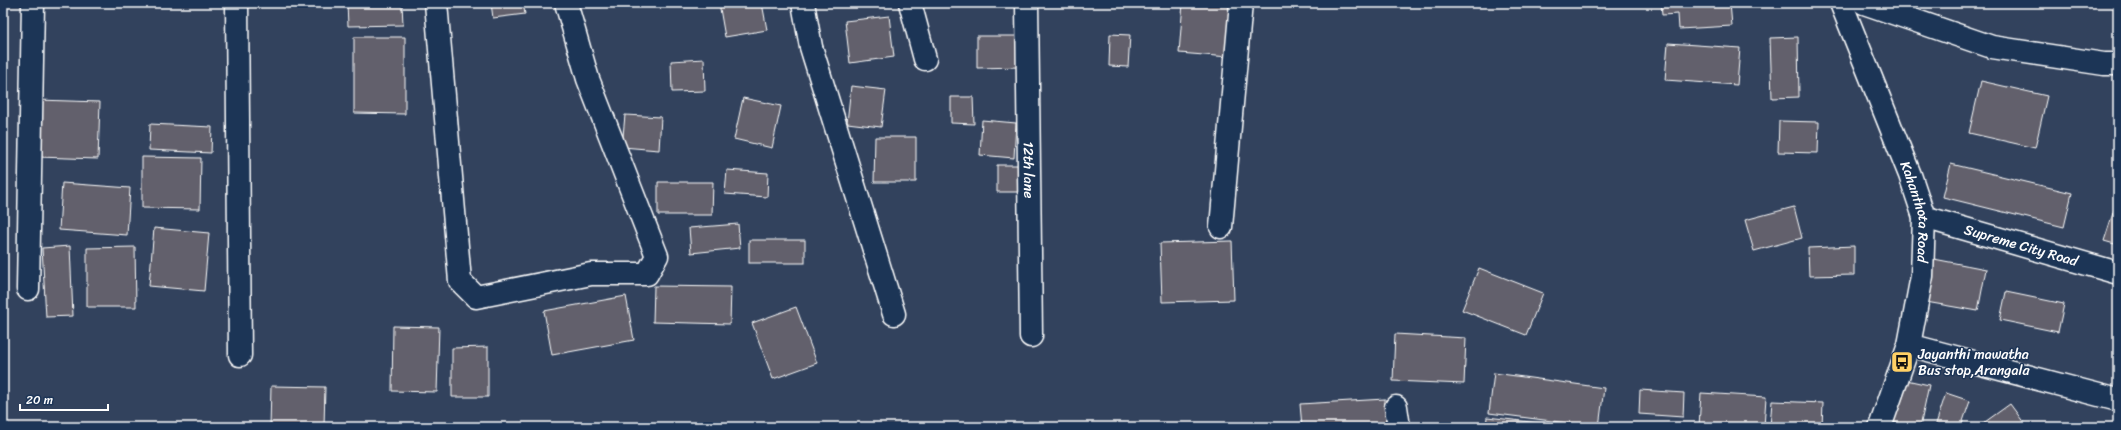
<svg xmlns="http://www.w3.org/2000/svg" width="2121" height="430" font-family="Sriracha,sans-serif">
	<style>
		.building { fill: #62616c; stroke: #fff }
		.lines { fill: none; stroke-linecap: round; stroke-linejoin: round }
		.minor-casing { stroke: #fff; stroke-width: 25 }
		.secondary-casing { stroke: #fff; stroke-width: 25 }
		.minor { stroke: #1d3557; stroke-width: 22 }
		.secondary { stroke: #1d3557; stroke-width: 22 }
		.labels { text-anchor: middle; dominant-baseline: central; stroke-width: 3; stroke-linejoin: round; paint-order: stroke }
		.street-label { font-size: 14px; fill: #fff; stroke: #1d3557 }
		.poi-label { font-size: 14px; fill: #fff; stroke: #1d3557; text-anchor: start }
	</style>
	<rect width="100%" height="100%" fill="#32425d"/>
	<filter id="ink" filterUnits="userSpaceOnUse"><feTurbulence type="fractalNoise" baseFrequency=".025" numOctaves="2"/><feDisplacementMap in="SourceGraphic" scale="8" xChannelSelector="R" yChannelSelector="G"/><feConvolveMatrix kernelMatrix="1 2 1 2 8 2 1 2 1" color-interpolation-filters="sRGB"/></filter>
	<g filter="url(#ink)">
		<g class="building">
			<path d="M347 3H402L403 25 348 26Z"/>
			<path d="M491 3H523L525 14 493 18Z"/>
			<path d="M719 3H762L767 30 725 37Z"/>
			<path d="M1183 3H1234L1229 57 1179 53Z"/>
			<path d="M1661 3H1730L1732 26 1679 29 1678 14 1662 15Z"/>
			<path d="M889 16 894 57 850 63 845 21Z"/>
			<path d="M1110 34 1130 35 1128 67 1109 66Z"/>
			<path d="M977 36H1018L1019 67 977 68Z"/>
			<path d="M354 37H405V114L354 113Z"/>
			<path d="M1798 37 1799 97 1772 98 1770 38Z"/>
			<path d="M1668 43 1740 48 1737 85 1665 80Z"/>
			<path d="M704 59 705 91 672 92 671 61Z"/>
			<path d="M1981 81 2047 96 2035 148 1969 133Z"/>
			<path d="M851 86 886 90 881 127 847 123Z"/>
			<path d="M951 97H973L974 124 951 123Z"/>
			<path d="M743 98 781 106 772 148 734 139Z"/>
			<path d="M38 100 100 102 98 159 37 157Z"/>
			<path d="M625 115 661 117 659 150 622 147Z"/>
			<path d="M982 120 1016 123 1014 158 980 155Z"/>
			<path d="M1779 121 1819 122 1818 153 1778 152Z"/>
			<path d="M150 124 212 127 211 153 149 150Z"/>
			<path d="M875 137H916V182H874Z"/>
			<path d="M142 157 201 158 200 209 142 208Z"/>
			<path d="M1951 164 2072 193 2064 227 1943 197Z"/>
			<path d="M997 165H1021L1022 192H997Z"/>
			<path d="M727 170 768 173 767 197 725 194Z"/>
			<path d="M658 182H713L712 215H658Z"/>
			<path d="M62 183 130 188 127 235 59 230Z"/>
			<path d="M1794 207 1802 238 1754 251 1745 220Z"/>
			<path d="M2114 210 2118 211V245L2104 241Z"/>
			<path d="M738 224 740 248 691 253 689 228Z"/>
			<path d="M154 228 209 233 204 291 149 286Z"/>
			<rect x="749" y="240" width="56" height="23"/>
			<path d="M1232 241 1234 300 1162 302 1160 243Z"/>
			<path d="M70 246 73 316 46 317 42 248Z"/>
			<path d="M1854 246V275L1809 276 1808 248Z"/>
			<path d="M135 247 136 307H87V248Z"/>
			<path d="M1934 259 1986 269 1978 311 1926 302Z"/>
			<path d="M1479 268 1543 293 1526 335 1462 310Z"/>
			<path d="M654 286 731 287 730 324 653 322Z"/>
			<path d="M2006 292 2064 304 2058 332 2000 320Z"/>
			<path d="M626 296 634 340 552 355 544 311Z"/>
			<path d="M796 307 817 363 773 379 752 323Z"/>
			<path d="M393 326 439 327 437 392 392 391Z"/>
			<path d="M1395 334 1466 338 1464 384 1393 381Z"/>
			<path d="M488 347V397H452V348Z"/>
			<path d="M1494 373 1604 388 1599 427 1489 413Z"/>
			<path d="M1902 379 1929 385 1920 427 1893 422Z"/>
			<path d="M271 386 325 387 324 427H270Z"/>
			<path d="M1640 390 1684 393 1683 417 1639 414Z"/>
			<path d="M1701 393 1766 397 1764 427H1699Z"/>
			<path d="M1946 393 1970 401 1961 427H1935Z"/>
			<path d="M1385 399 1386 427H1302L1300 404Z"/>
			<path d="M1772 401 1823 403 1822 427H1770Z"/>
			<path d="M2010 404 2027 427H1978Z"/>
			<path d="M1487 417 1548 424V427H1486Z"/>
		</g>
		<g class="lines">
			<g class="minor-casing">
				<g id="minor">
					<path d="M237 3 240 355"/>
					<path d="M436 3 460 281 476 297 591 274H647L657 256 588 79 566 3"/>
					<path d="M803 3 811 47 894 314"/>
					<path d="M910 3 925 59"/>
					<path id="s1" d="M1027 3 1031 336"/>
					<path d="M1864 3 1992 47 2104 64H2118"/>
					<path id="s2" d="M1924 217 2118 273"/>
					<path d="M1221 227 1241 3"/>
					<path d="M28 289 33 3"/>
					<path d="M1909 345 2118 400"/>
					<path d="M1396 407 1399 427"/>
				</g>
			</g>
			<g class="secondary-casing">
				<g id="secondary">
					<path id="s3" d="M1841 3 1910 175 1924 217 1922 276 1909 345 1880 427"/>
				</g>
			</g>
			<use href="#minor" class="minor"/>
			<use href="#secondary" class="secondary"/>
		</g>
	</g>
	<defs>
		<g id="bus-square" transform="scale(1.15)"><rect x="-9" y="-9" width="18" height="18" rx="4" fill="#ffd166" stroke="#1d3557"/><path d="M-5-6H5V4H4V6H2V4H-2V6H-4V4H-5ZM-3.5-4V0h7V-4ZM-3.5 1.2v1.5H-2V1.2ZM2 1.2v1.5H3.5V1.2Z" fill="#111"/></g>
	</defs>
	<g fill-rule="evenodd">
		<use href="#bus-square" x="1902" y="362"/>
	</g>
	<g class="labels">
		<g class="street-label">
			<text stroke="none"><textPath href="#s1" startOffset="167">12th lane</textPath></text>
			<text stroke="none"><textPath href="#s3" startOffset="223">Kahanthota Road</textPath></text>
			<text stroke="none"><textPath href="#s2" startOffset="101">Supreme City Road</textPath></text>
		</g>
		<g class="poi-label">
			<text x="1918" y="354">Jayanthi mawatha<tspan x="1918" dy="16">Bus stop,Arangala</tspan></text>
		</g>
	</g>
	<rect width="2121" height="430" fill="none" stroke="#1d3557" stroke-width="16"/>
	<rect x="8" y="8" width="2105" height="414" fill="none" stroke="#fff" stroke-width="1.5" filter="url(#ink)"/>
	<path d="M20 404v6h88v-6" fill="none" stroke="#ffffff" stroke-width="2"/>
	<text x="26" y="404" font-size="12" fill="#ffffff" stroke="#1d3557" stroke-width="3" paint-order="stroke">20 m</text>
</svg>
